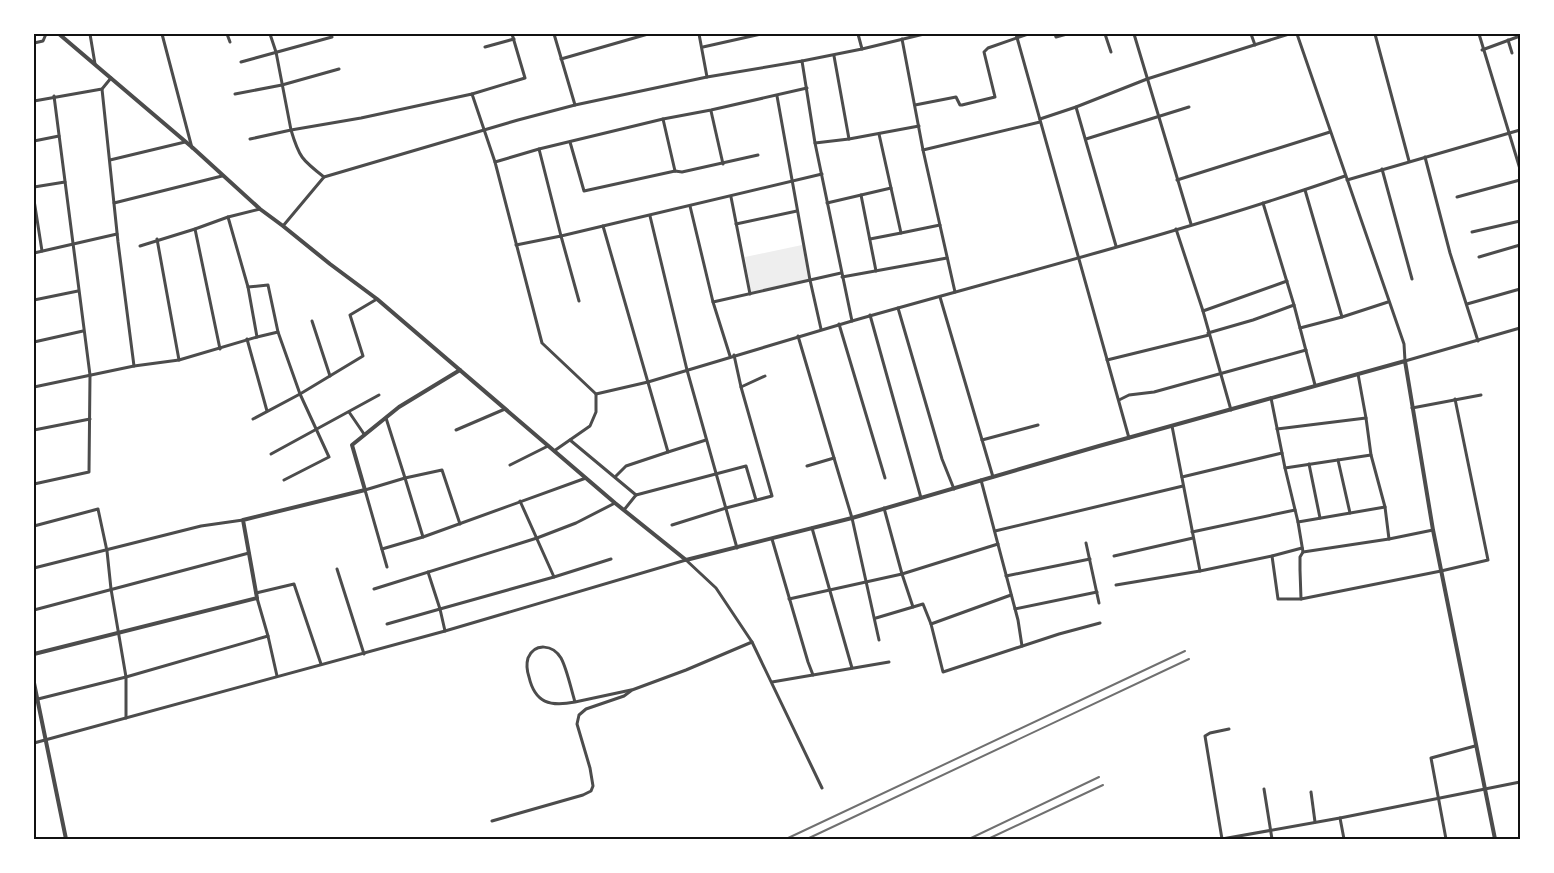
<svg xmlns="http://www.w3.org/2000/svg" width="1554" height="873" font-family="Ubuntu,sans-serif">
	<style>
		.green { fill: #eee }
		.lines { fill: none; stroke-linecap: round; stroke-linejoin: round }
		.minor { stroke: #4c4c4c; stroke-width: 3 }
		.tertiary { stroke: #4c4c4c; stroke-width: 4 }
		.rail { stroke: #707070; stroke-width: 2 }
		.neatline { fill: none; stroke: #111; stroke-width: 2 }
	</style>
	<rect width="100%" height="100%" fill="#fff"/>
	<path class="green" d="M802 245 809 279 751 292 745 257Z"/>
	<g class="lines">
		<g class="minor">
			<path d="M90 34 95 64"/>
			<path d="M162 34 192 148"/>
			<path d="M227 34 230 42"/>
			<path d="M554 34 575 105"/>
			<path d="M699 34 707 77 802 61 815 143 852 321C1017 274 1184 232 1345 176"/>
			<path d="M1016 34 1129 438"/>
			<path d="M1055 34 1056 37 1067 34"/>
			<path d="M1105 34 1111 52"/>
			<path d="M1134 34 1191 224"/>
			<path d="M1251 34 1255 45"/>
			<path d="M1297 34 1404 344 1405 361 1520 328"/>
			<path d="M1375 34 1409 161"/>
			<path d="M1479 34 1520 169"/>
			<path d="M902 39 923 150"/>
			<path d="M1508 40 1512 53"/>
			<path d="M34 43 43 41 46 34"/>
			<path d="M485 47 514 39"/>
			<path d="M703 47 761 34"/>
			<path d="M862 49 924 34"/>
			<path d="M1482 50 1520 36"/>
			<path d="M834 56 849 139 919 126"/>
			<path d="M561 59 648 34"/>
			<path d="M802 61 862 49 858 34"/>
			<path d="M241 62 332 37"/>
			<path d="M807 88 711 110 663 119 539 149 495 162 542 343 596 394 648 382 852 321"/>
			<path d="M102 89 118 242 134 366"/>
			<path d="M235 94 282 85 339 69"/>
			<path d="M472 94 525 78 512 34"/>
			<path d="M777 96 810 280 821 329"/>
			<path d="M34 101 102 89 111 78"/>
			<path d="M915 105 956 97 960 105H962L995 97 984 52 988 48 1028 34"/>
			<path d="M1076 107 1116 246"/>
			<path d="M711 111 723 164"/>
			<path d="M663 119 675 171"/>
			<path d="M1040 119 1076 107 1147 79 1289 34"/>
			<path d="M879 134 901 233 940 225"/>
			<path d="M250 139 291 130 276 52 270 34"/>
			<path d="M1086 139 1189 107"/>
			<path d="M34 141 59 136"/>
			<path d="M570 142 584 191 675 171 682 172 758 155"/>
			<path d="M815 143 849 139"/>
			<path d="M539 149 561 236 603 226"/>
			<path d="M1425 157 1450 253 1478 341"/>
			<path d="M110 160 185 142"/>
			<path d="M1382 169 1412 279"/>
			<path d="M324 177C302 160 299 157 291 130L361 118 472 94 495 162"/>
			<path d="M1177 180 1330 132"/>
			<path d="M1347 180 1520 130"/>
			<path d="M34 187 65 182"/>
			<path d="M1305 190 1342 317"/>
			<path d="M861 195 876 271"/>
			<path d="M731 197 750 294"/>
			<path d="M1457 197 1520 180"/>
			<path d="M34 200 42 251"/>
			<path d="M114 203 222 176"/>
			<path d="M827 203 891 188"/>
			<path d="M1263 203 1294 305"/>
			<path d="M690 206 713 302 730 356"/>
			<path d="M650 216 687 370 737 548"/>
			<path d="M736 224 797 211"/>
			<path d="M283 226 324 177 518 120 575 105 707 77"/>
			<path d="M195 229 220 349"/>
			<path d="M1176 229 1203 311 1231 410"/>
			<path d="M1472 232 1520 221"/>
			<path d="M157 239 179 360"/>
			<path d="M870 239 901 233"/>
			<path d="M516 245 561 236 579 301"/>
			<path d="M140 246 195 229 228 217"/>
			<path d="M34 253 117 234"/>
			<path d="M1479 257 1520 245"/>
			<path d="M842 277 947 258"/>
			<path d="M248 287 268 285 278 332 300 394 329 457 284 480"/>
			<path d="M955 292 923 150 1040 122"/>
			<path d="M940 297 993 477"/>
			<path d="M34 300 78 291"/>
			<path d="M713 302 841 273"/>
			<path d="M1467 304 1520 289"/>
			<path d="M898 308 942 459 954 489"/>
			<path d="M1203 311 1287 281"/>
			<path d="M870 315 921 498"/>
			<path d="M312 321 330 376"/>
			<path d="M839 324 885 478"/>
			<path d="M1300 328 1342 317 1388 302"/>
			<path d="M1208 333 1253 320 1294 305 1315 385"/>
			<path d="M798 336 834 458"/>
			<path d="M257 337 278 332"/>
			<path d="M247 339 267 411"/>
			<path d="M34 342 83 331"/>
			<path d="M734 355 741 387"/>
			<path d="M1107 360 1209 335"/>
			<path d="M1358 374 1366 418"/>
			<path d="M34 387 134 366 179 360 257 337 248 287 228 217 260 209"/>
			<path d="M1271 398 1285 468 1298 522 1303 552 1300 557V570L1301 599 1441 571 1488 560 1455 399"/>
			<path d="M1119 400 1129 395 1154 392 1306 350"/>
			<path d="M1412 408 1481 395"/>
			<path d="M349 412 364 434"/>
			<path d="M386 418 405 478 365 490 387 567"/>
			<path d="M253 419 300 394 363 356 350 315 377 299"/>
			<path d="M1172 426 1200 571 1272 556 1302 548"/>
			<path d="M1277 429 1366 418 1371 455 1385 507 1389 539"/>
			<path d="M34 430 90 419"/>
			<path d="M456 430 505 409"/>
			<path d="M570 440 636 495 746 466 756 500"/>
			<path d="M706 440 668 452 603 226 822 174"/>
			<path d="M982 440 1038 425"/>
			<path d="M554 451 590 426 596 412V394"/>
			<path d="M271 454 379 395"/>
			<path d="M1338 460 1350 513"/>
			<path d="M1309 464 1320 518"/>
			<path d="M510 465 548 446"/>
			<path d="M807 466 834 458 852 518 879 640"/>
			<path d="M1285 468 1371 455"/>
			<path d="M615 477 626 466 668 452"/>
			<path d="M1182 477 1282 453"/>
			<path d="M981 480 1018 620 1022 646"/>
			<path d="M34 484 89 472 90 375 54 96"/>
			<path d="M520 501 554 577 611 559"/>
			<path d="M624 510 636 495"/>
			<path d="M1298 522 1385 507"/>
			<path d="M672 525 726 508 772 496 741 387 765 376"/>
			<path d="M34 526 98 509 107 551 111 589 126 677V718"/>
			<path d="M812 528 852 668"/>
			<path d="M995 531 1183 486"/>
			<path d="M1192 532 1295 510"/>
			<path d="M423 537 405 478 442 470 460 524"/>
			<path d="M772 539 808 662 813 675"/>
			<path d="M1086 543 1099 603"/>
			<path d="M382 549 423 537 586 478"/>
			<path d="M1303 552 1389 539 1433 530"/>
			<path d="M1114 556 1193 538"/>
			<path d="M1272 556 1278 599H1301"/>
			<path d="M34 568 201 526 243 520"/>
			<path d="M337 569 364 654"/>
			<path d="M428 572 440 609 554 577"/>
			<path d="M1006 576 1090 559"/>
			<path d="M1116 585 1200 571"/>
			<path d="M374 589 537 538 576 523 615 503"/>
			<path d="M256 593 294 584 321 664"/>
			<path d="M1011 595 931 624 943 672 1059 634 1100 623"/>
			<path d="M789 599 902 574 998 544"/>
			<path d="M913 607 923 604 931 624"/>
			<path d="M1015 609 1097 592"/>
			<path d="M34 610 249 553"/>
			<path d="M876 618 913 607 902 574 884 508"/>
			<path d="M387 624 440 609 445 631"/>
			<path d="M268 636 277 676"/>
			<path d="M772 682 889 662"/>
			<path d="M34 700 126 677 268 636 257 598"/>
			<path d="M575 702C571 689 567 669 561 658 553 645 535 642 528 658 526 665 527 671 529 677 535 703 550 707 575 702L631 690"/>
			<path d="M34 743 445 631 686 560 716 588 752 642 822 788"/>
			<path d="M1264 789 1272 839"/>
			<path d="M1311 792 1315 822"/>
			<path d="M492 821 583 795 591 791 593 786 590 768 577 724 579 715 586 709 624 696 632 690 686 670 752 642"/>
			<path d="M1222 839 1205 736 1210 733 1229 729"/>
			<path d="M1222 839 1340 818"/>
			<path d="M1344 839 1340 818 1520 782"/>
			<path d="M1446 839 1431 758 1475 746"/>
		</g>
		<g class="tertiary">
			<path d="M59 34 193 148 260 209 283 226 330 264 377 299 615 503 686 560 852 518 1099 446 1405 361 1433 530 1495 839"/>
			<path d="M34 654 257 598 243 520 365 490 352 445 399 407 460 370"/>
			<path d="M34 683 66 839"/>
		</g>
		<g class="rail">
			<path d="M786 839 1185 651"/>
			<path d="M807 839 1189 659"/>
			<path d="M969 839 1099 777"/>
			<path d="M988 839 1103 785"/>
		</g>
	</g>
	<rect width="1554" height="873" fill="none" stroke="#ffffff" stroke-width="70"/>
	<rect x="35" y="35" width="1484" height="803" class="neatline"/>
</svg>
